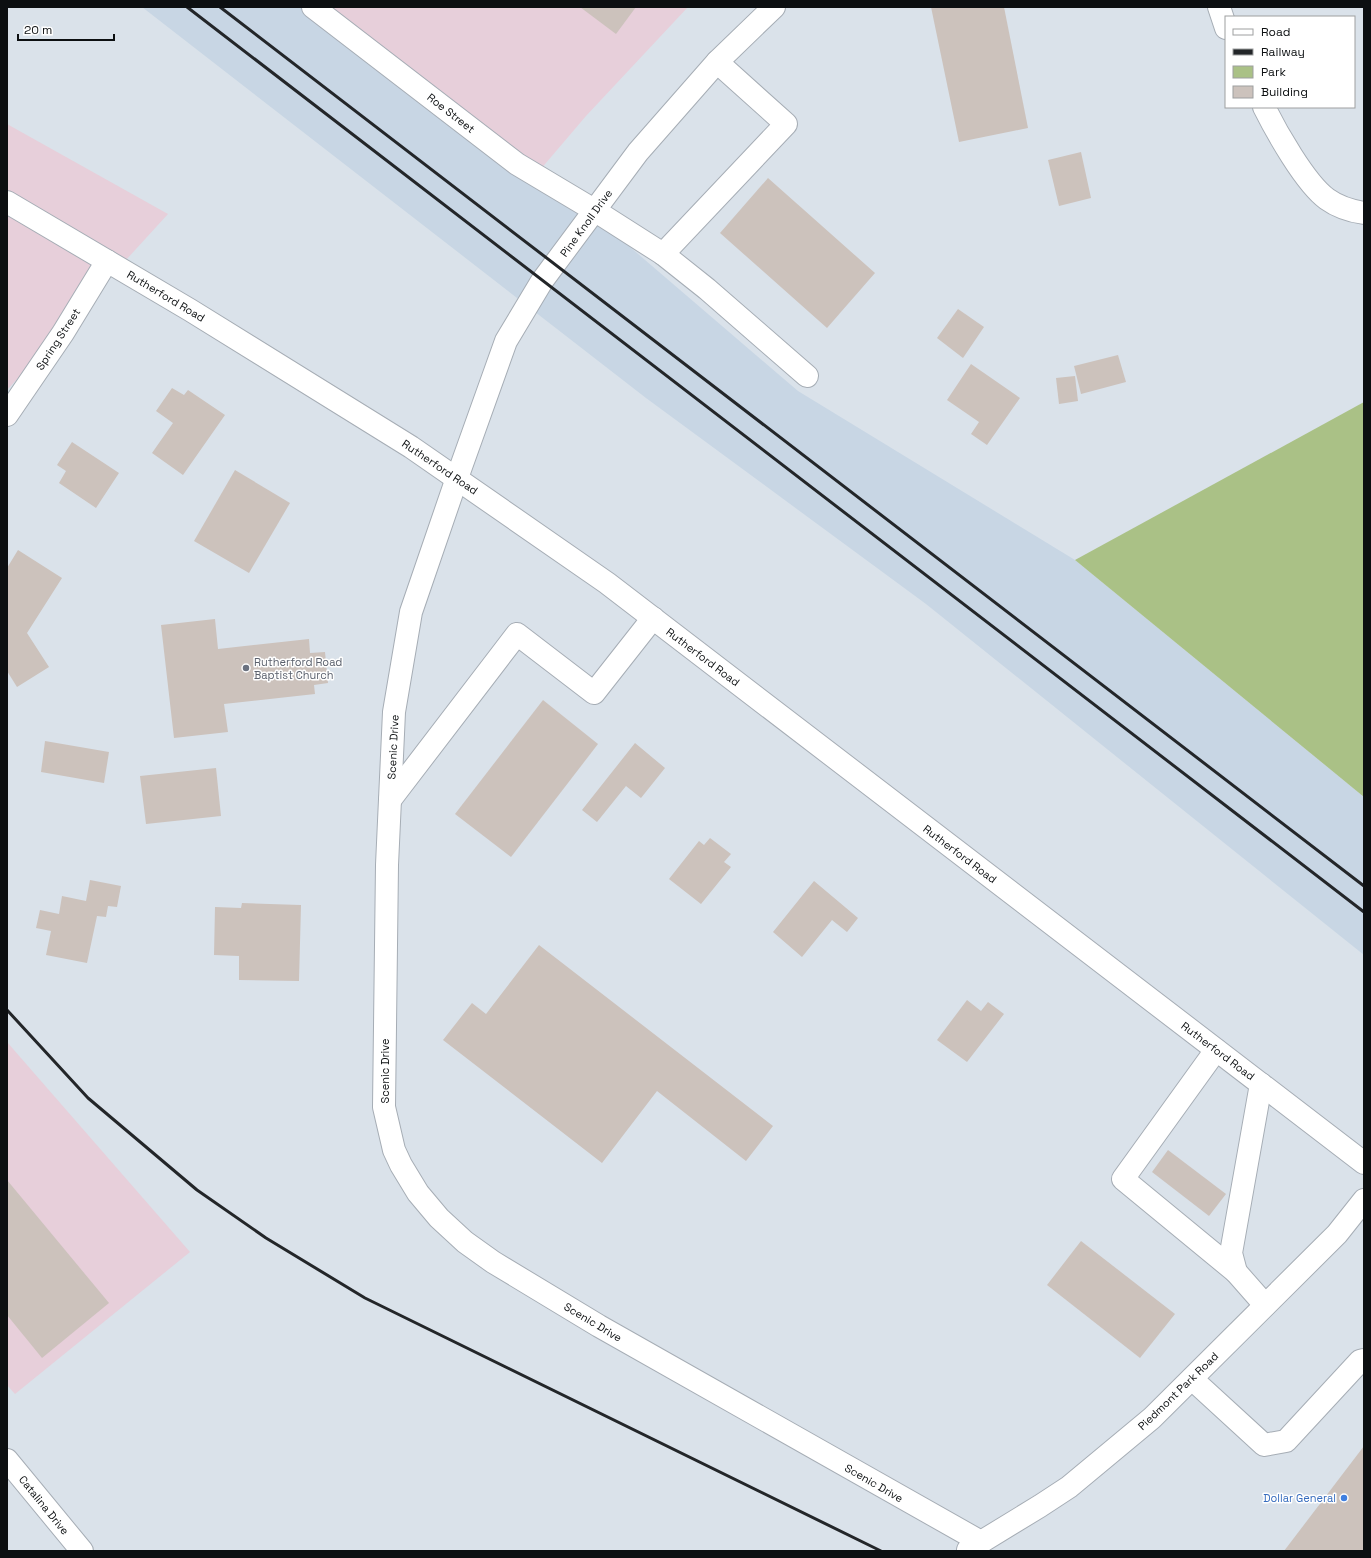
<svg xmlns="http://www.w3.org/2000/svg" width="1371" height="1558" font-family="'Space Grotesk',sans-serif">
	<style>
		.built { fill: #c8d6e4 }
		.industrial { fill: #e7cfda }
		.green { fill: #aac186 }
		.building { fill: #ccc2bc }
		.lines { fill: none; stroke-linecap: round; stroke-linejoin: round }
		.minor-casing { stroke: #a6adb5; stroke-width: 24 }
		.minor { stroke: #fff; stroke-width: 22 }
		.rail { stroke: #232629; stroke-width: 3 }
		.worship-dot { fill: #6b7280; stroke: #fff; stroke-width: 1.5 }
		.shop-dot { fill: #3f7fe0; stroke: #fff; stroke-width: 1.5 }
		.labels { text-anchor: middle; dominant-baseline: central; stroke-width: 3; stroke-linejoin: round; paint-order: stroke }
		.street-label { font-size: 11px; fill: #0c0f11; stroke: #fff }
		.worship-label { font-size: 11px; fill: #5b616d; stroke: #fff; text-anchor: start }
		.shop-label { font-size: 11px; fill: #366cbe; stroke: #fff; text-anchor: end }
	</style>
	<rect width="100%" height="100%" fill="#dae2ea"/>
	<path class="built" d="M142 7H327L540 170 798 391 1075 560 1364 797V955L926 604 646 398Z"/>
	<g class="industrial">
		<path d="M327 7H688L586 116 540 170Z"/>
		<path d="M7 124 168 214 7 390Z"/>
		<path d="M7 1042 190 1252 15 1394 7 1385Z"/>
	</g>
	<path class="green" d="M1364 402V797L1075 560Z"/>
	<g class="building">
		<path d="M580 7H636L616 34Z"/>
		<path d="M931 7H1004L1028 128 959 142Z"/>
		<path d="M1081 152 1091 198 1059 206 1048 160Z"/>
		<path d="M768 178 875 273 827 328 720 233Z"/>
		<path d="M958 309 984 327 963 358 937 338Z"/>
		<path d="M1118 355 1126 382 1081 394 1074 366Z"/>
		<path d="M971 364 1020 398 987 445 971 434 979 422 947 400Z"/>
		<path d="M1075 376 1078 401 1059 404 1056 378Z"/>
		<path d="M172 388 184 395 188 390 225 415 183 475 152 453 173 423 156 411Z"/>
		<path d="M72 442 119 473 96 508 59 483 66 471 57 465Z"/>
		<path d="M235 470 290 503 249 573 194 541Z"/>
		<path d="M18 550 62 578 27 633 49 667 17 687 7 671V568Z"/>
		<path d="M215 619 218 649 309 639 310 653 325 652 328 683 314 685 315 694 224 704 228 732 174 738 161 625Z"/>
		<path d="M543 700 598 744 511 857 455 814Z"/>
		<path d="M45 741 109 752 104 783 41 772Z"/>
		<path d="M635 743 665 768 641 798 626 786 597 822 582 810Z"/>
		<path d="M216 768 221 816 146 824 140 776Z"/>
		<path d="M710 838 731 854 724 862 731 867 701 904 669 879 699 841 704 845Z"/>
		<path d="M90 880 121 886 117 907 108 906 106 917 97 916 87 963 46 955 51 931 36 928 40 910 59 914 62 896 86 901Z"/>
		<path d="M814 881 858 918 847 932 832 920 802 957 773 932Z"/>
		<path d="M242 903 301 905 299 981 239 980V956L214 955 215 907 241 908Z"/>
		<path d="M539 945 773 1126 746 1161 657 1091 602 1163 443 1040 472 1003 486 1014Z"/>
		<path d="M967 1000 981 1011 988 1002 1004 1014 967 1062 937 1040Z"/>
		<path d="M1168 1150 1226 1194 1209 1216 1152 1172Z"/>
		<path d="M7 1180 109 1303 42 1358 7 1315Z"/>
		<path d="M1081 1241 1175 1314 1140 1358 1047 1285Z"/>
		<path d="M1364 1446V1551H1284Z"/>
	</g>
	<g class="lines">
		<g class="minor-casing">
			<g id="minor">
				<path d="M313 7 517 164 594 210 663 254 786 124 717 62"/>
				<path d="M774 7 717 62 638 152 542 281 506 341 457 478 411 612 394 712 387 865 384 1107 394 1150 401 1165 418 1193 439 1218 465 1242 493 1262 599 1326 981 1542"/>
				<path d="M1219 7 1226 28"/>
				<path d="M1264 107C1276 131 1305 183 1327 199 1338 207 1351 211 1364 213"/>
				<path d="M7 202 190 310 411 447 607 583 1364 1163"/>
				<path d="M663 254 707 289 807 376"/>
				<path d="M7 415 63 333 107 261"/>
				<path d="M390 800 517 634 594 693 653 618"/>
				<path d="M1216 1050 1123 1179 1236 1272"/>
				<path d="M1261 1084 1231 1253 1236 1272 1265 1305"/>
				<path d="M1192 1379 1264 1445 1286 1441 1360 1361 1364 1360"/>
				<path d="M7 1460 82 1551"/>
				<path d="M968 1550 1040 1506 1069 1487 1152 1418 1337 1234 1364 1200"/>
			</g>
		</g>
		<use href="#minor" class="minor"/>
		<g class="rail">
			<path d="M187 7 1364 912"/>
			<path d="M220 7 1364 886"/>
			<path d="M7 1010 88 1098 197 1190 266 1238 365 1298 881 1551"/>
		</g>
	</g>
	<circle class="worship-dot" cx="246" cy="668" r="4"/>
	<circle class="shop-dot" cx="1344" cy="1498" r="4"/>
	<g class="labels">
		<g class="street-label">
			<text transform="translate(451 113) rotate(38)">Roe Street</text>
			<text transform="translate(586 223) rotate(-54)">Pine Knoll Drive</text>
			<text transform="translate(166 296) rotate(31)">Rutherford Road</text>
			<text transform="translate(58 339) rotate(-57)">Spring Street</text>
			<text transform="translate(440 467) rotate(34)">Rutherford Road</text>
			<text transform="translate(703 657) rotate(37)">Rutherford Road</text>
			<text transform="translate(393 747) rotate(-87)">Scenic Drive</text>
			<text transform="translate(960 854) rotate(37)">Rutherford Road</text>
			<text transform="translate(1218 1051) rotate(37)">Rutherford Road</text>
			<text transform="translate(385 1071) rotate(-90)">Scenic Drive</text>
			<text transform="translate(593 1322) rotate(31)">Scenic Drive</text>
			<text transform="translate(1178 1391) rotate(-44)">Piedmont Park Road</text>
			<text transform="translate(874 1483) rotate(30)">Scenic Drive</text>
			<text transform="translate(44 1505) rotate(51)">Catalina Drive</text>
		</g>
		<g class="worship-label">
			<text x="254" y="662">Rutherford Road<tspan x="254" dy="13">Baptist Church</tspan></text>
		</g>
		<g class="shop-label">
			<text x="1336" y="1498">Dollar General</text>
		</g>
	</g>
	<rect width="1371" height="1558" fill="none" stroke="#0c0f11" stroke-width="16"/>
	<rect x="1225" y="16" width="130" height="92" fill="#ffffff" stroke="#9e9fa0"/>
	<rect x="1233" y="29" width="20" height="6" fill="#ffffff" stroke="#9e9fa0"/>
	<text x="1261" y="36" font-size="12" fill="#0c0f11">Road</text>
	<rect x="1233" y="49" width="20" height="6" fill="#232629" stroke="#9e9fa0"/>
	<text x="1261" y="56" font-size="12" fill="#0c0f11">Railway</text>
	<rect x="1233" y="66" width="20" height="12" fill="#aac186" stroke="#9e9fa0"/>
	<text x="1261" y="76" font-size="12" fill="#0c0f11">Park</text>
	<rect x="1233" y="86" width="20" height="12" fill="#ccc2bc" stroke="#9e9fa0"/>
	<text x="1261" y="96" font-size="12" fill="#0c0f11">Building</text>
	<path d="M18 34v6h96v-6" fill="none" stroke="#0c0f11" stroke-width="2"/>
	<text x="24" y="34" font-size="12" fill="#0c0f11" stroke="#ffffff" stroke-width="3" paint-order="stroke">20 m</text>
</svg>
